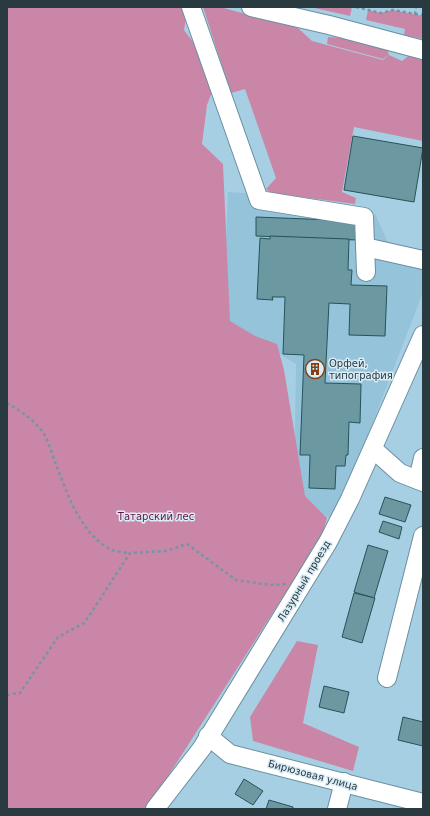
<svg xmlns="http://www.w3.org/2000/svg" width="430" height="816" font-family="'DejaVu Sans',sans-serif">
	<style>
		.built { fill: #95c3da }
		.green { fill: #ca86a7 }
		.building { fill: #6c99a1; stroke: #26535a }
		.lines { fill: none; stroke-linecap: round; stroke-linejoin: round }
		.minor-casing { stroke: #698fa1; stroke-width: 20 }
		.path { stroke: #7695a4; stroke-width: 2.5; stroke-dasharray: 3 3; stroke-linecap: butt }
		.minor { stroke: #fff; stroke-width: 18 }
		.labels { text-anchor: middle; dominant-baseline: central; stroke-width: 3; stroke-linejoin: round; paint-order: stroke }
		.poi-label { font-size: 10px; fill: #293a41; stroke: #d9edf6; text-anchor: start }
		.park-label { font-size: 10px; fill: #670f45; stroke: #d9edf6 }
		.street-label { font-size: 10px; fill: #293a41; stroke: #d9edf6 }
	</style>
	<rect width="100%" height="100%" fill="#a7cfe3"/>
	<path class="built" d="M228 192 273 195 367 210 375 214 391 249 423 253 422 295 357 463 331 518 294 501 296 364 223 320Z"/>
	<g class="green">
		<path d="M7 7H185L187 11 184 30 205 58 212 92 207 105 202 144 223 164 230 321 255 336 277 344 284 370 305 496 327 518 322 536 147 809H7Z"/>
		<path d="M203 7H220L298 28 312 41 383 60 389 55 402 61 416 50 423 52V141L354 127 342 192 356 198 355 204 271 193 266 189 276 178 245 89 231 93Z"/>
		<path d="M310 7H352L350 16Z"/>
		<path d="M368 10 381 13 393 10 423 16V39L404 35 405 29 366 20Z"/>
		<path d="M328 37 342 38 355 37 386 45 389 55 383 59 327 44Z"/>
		<path d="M297 641 318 645 303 723 359 747 353 771 253 741 250 717Z"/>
	</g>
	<g class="building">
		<path d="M353 136 423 148 414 202 344 190Z"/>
		<path d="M256 217 358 221 357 240 256 236Z"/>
		<path d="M270 236 349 239 348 270H352L351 285 387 286 385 336 349 335 350 304 329 303 325 383 361 384 360 423 349 422 348 455H346L345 466H336L335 489 309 488 310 455H300L304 355 283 354 285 297H272L273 300 257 299 260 238 270 239Z"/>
		<path d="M385 497 411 505 405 522 379 514Z"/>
		<path d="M383 521 402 527 399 539 379 532Z"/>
		<path d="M368 545 388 551 374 598 354 592Z"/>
		<path d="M354 593 375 598 362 643 342 637Z"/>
		<path d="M324 686 349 692 344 713 319 707Z"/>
		<path d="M403 717 423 722V746L398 740Z"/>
		<path d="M244 779 263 791 253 805 235 794Z"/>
		<path d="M269 800 293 807V809H266Z"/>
	</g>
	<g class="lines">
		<g class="minor-casing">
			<g id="minor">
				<path d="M191 7 259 200 364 217 366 272"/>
				<path d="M251 7 329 25 423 50"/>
				<path d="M365 247 423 260"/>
				<path d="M373 449 400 473 423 482"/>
				<path d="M418 480 423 458"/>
				<path d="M387 678 423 536"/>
				<path d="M208 736 230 754 423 803"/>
				<path d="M155 809 202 748 328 542 350 499 423 335"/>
				<path d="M337 809 344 782"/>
			</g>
		</g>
		<g class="path">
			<path d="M356 7 381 13 393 10 415 14 416 7"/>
			<path d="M415 14 423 15"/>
			<path d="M7 403C20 411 33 419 42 431 49 441 52 454 56 465 68 495 81 535 112 550 118 552 125 552 130 553"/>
			<path d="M7 695 20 693 58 637 84 623 89 616 130 553 166 551 187 544 236 580 271 585 286 584"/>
		</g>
		<use href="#minor" class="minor"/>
	</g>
	<defs>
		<g id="building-ring" transform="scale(1)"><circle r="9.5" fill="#d9edf6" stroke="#844014" stroke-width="1.5"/><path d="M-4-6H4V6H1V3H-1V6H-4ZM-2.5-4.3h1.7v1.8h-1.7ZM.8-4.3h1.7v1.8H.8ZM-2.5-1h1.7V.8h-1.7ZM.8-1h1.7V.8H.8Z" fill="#844014"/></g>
	</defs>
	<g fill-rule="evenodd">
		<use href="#building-ring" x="315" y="369"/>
	</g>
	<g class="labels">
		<g class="poi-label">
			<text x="329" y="363">Орфей,<tspan x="329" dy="12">типография</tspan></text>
		</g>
		<g class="park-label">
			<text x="156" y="516">Татарский лес</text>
		</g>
		<g class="street-label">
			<text transform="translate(304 581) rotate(-59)">Лазурный проезд</text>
			<text transform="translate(313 775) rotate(15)">Бирюзовая улица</text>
		</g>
	</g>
	<rect width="430" height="816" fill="none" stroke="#293a41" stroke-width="16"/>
</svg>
